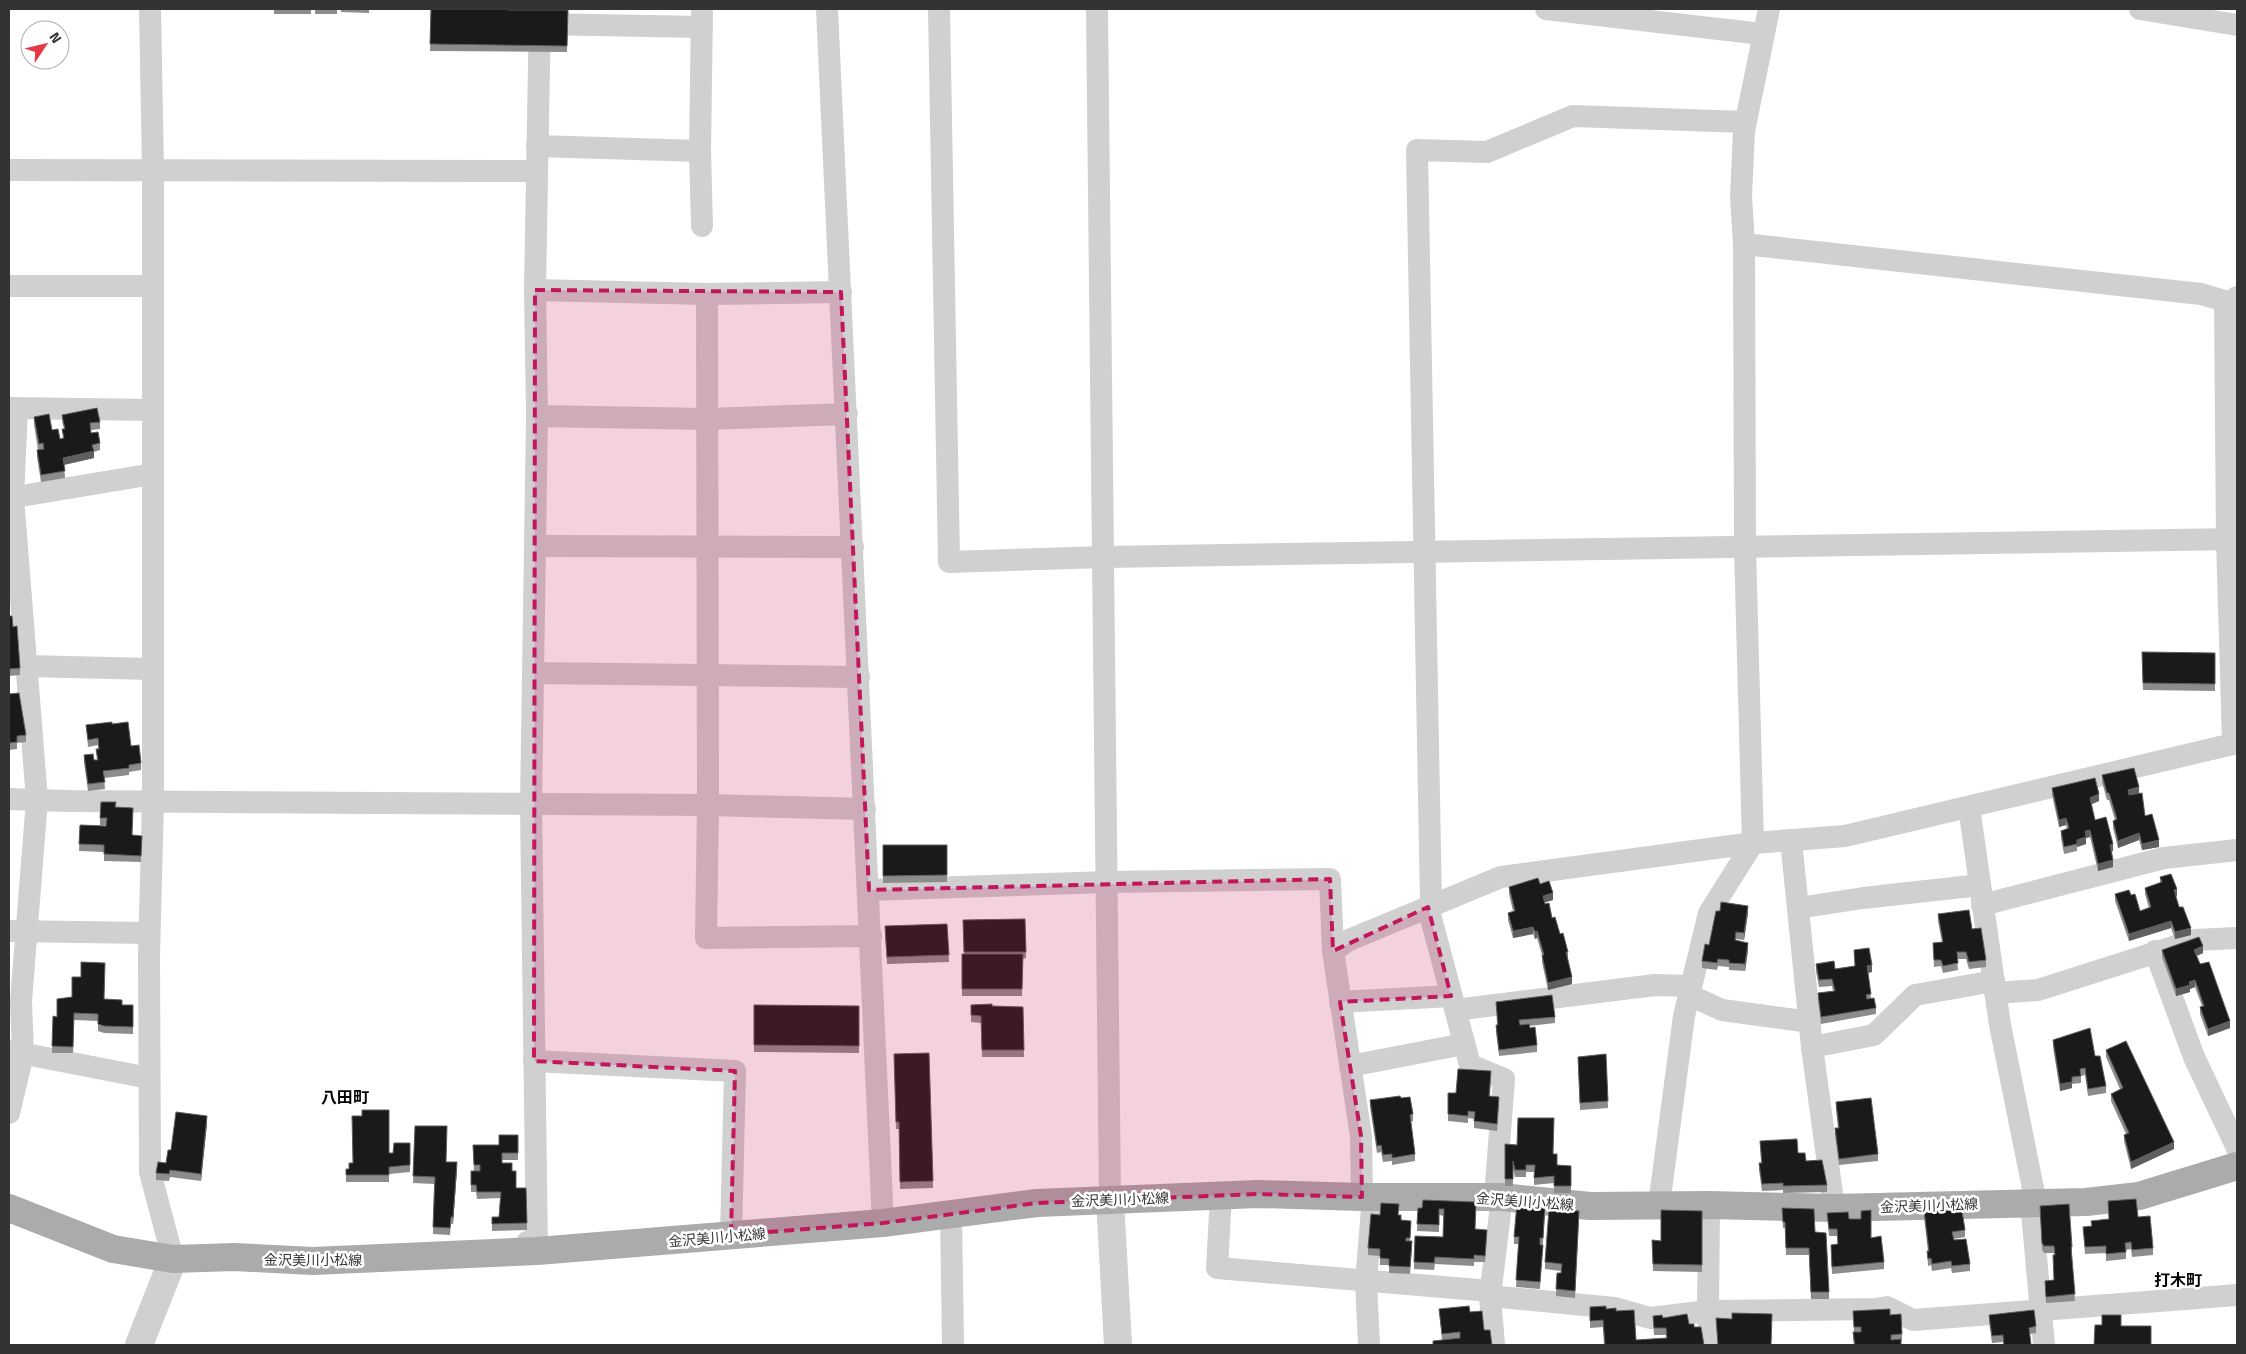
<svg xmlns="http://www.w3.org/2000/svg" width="2246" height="1354" font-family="'Titillium Web','Noto Sans JP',sans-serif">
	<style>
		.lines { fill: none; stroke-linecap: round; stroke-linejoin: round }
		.minor { stroke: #d0d0d0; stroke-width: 22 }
		.tertiary { stroke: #d0d0d0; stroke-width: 28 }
		.primary { stroke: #ababab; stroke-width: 28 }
		.wall { fill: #8c8c8c }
		.shaded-wall { fill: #5f5f5f }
		.building { fill: #1a1a1a; stroke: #5f5f5f }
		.marked { fill: #c2185b; fill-opacity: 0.2; stroke: #c2185b; stroke-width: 4; stroke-dasharray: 10 6; stroke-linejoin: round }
		.labels { text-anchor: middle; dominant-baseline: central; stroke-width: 5; stroke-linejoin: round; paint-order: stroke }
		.street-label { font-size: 14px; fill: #333; stroke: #fff }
		.quarter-label { font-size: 16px; font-weight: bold; fill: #000; stroke: #fff }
	</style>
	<rect width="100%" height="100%" fill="#fff"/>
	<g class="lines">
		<g class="minor">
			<path d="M150 9 153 171V801L149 957 150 1172 173 1259"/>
			<path d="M827 9 883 1223"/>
			<path d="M939 9 949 562 1104 557 2237 539"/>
			<path d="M1097 9 1110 1200"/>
			<path d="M1546 9 1762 34"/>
			<path d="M2140 9 2237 25"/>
			<path d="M540 24 702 27"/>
			<path d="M537 146 700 151"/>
			<path d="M9 170 536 171"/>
			<path d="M702 226 700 151 702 9"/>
			<path d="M1744 244 2201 294 2225 301 2231 306 2237 297"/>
			<path d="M9 286H153"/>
			<path d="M535 290 707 294 841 292"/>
			<path d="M707 294 708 805 706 938 871 936"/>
			<path d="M2225 301 2227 540 2233 742"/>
			<path d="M9 408 153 410"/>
			<path d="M537 416 707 419 847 414"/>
			<path d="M9 498 153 474"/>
			<path d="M535 546 853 547"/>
			<path d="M26 666 153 669"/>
			<path d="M533 673 859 677"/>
			<path d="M9 799 69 801 708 805 865 809"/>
			<path d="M1969 807 2000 1025 2036 1203"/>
			<path d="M1791 840 1812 1047 1834 1208"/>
			<path d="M869 890 1107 882 1330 879 1333 951"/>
			<path d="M1431 905 1417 150 1487 152 1573 116 1745 122"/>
			<path d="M1982 905 2164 858 2237 850"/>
			<path d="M1428 907 1470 1065 1504 1079 1495 1197"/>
			<path d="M1798 908 1863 898 1980 885"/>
			<path d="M9 931 149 933"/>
			<path d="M2155 951 2194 1057 2237 1148"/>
			<path d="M1995 993 2038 990 2195 940 2237 938"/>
			<path d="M1689 995 1722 1010 1810 1022"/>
			<path d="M1340 1002 1451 996"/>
			<path d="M1455 1010 1655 985 1691 986"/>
			<path d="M1812 1047 1874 1035 1915 995 1994 981"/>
			<path d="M10 1051 149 1078"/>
			<path d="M534 1061 735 1071 731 1235"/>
			<path d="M1350 1066 1464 1044"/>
			<path d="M9 1113 23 1054 21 1001 37 800 13 497 17 408"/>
			<path d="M1221 1195 1217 1268 1490 1291"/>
			<path d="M1362 1197 1361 1136 1333 951 1349 940 1501 877 1753 843 1845 836 2237 743"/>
			<path d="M2028 1203 2032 1213 2044 1345"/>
			<path d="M1659 1205 1684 1016 1709 913 1753 843 1745 548 1744 244 1741 197 1744 131 1769 9"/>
			<path d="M1709 1205 1708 1311 1710 1345"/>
			<path d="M951 1214 953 1345"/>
			<path d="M527 1242 537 1251 531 805 537 416 535 290 540 9"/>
			<path d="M1490 1296 1615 1308 1650 1318 1708 1311 1876 1309 1887 1307 1913 1320 2237 1295"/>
			<path d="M1369 1345 1366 1282 1373 1197"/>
			<path d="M1494 1345 1490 1296 1502 1197"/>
		</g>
		<g class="tertiary">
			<path d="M1110 1200 1118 1345"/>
			<path d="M139 1345 173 1259"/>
		</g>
		<path class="primary" d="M9 1208 113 1249 173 1259 234 1257 313 1261 537 1251 883 1223 1037 1203 1258 1194 1362 1197H1502L1590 1206 1709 1205 1834 1208 2086 1202 2139 1196 2237 1166"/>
	</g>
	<g class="wall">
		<rect x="274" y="9" width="37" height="5"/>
		<rect x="315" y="9" width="22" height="5"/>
		<path d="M341 9H369V13L341 12Z"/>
		<path d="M431 9 568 10 567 52 430 51Z"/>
		<path d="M62 415 100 422V429L91 430V433L100 443V450L94 452V458L64 465 65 478 41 482 37 457V450H38L34 424V417L60 439 63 438 62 429H64L62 421Z"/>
		<path d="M9 616 13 627 20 668V675L9 676Z"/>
		<path d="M2142 652 2215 653V691L2143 690Z"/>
		<path d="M9 694 26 735V742L17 743V749L9 750Z"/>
		<path d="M112 724 131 746 141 763V770L129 772V775L104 778 105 789 88 791 84 762V755L94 760H97L96 749H98V745L88 747 86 725Z"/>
		<path d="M2102 775 2139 793 2145 816 2159 847 2142 850 2139 840 2118 848 2113 828V821L2115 820 2109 800H2107L2102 782Z"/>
		<path d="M2052 788 2099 801 2091 804 2095 820 2113 851 2112 852 2113 867 2098 871 2090 837 2086 838V844L2077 847V851L2064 854 2061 838V831L2067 829 2066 825 2059 827 2052 795Z"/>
		<path d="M116 807 132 835 142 836 141 862 104 861V852L79 851 80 825 106 826V825H100V818Z"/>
		<path d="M883 845H947V882L883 883Z"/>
		<path d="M2160 877 2177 896H2176L2179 907 2191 935 2175 939 2171 928 2129 941 2115 901V894L2131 895 2140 911 2149 908 2145 894V888L2160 883Z"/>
		<path d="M1540 884 1553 900 1545 902 1568 952V959L1572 984 1548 990 1542 962V955L1537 938 1535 939 1533 934 1513 938 1508 920V913L1513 911 1509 894V887Z"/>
		<path d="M1748 913 1744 940 1736 939V940L1748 950 1745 971 1729 970V967L1718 966 1717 970 1702 968V961Z"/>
		<path d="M1938 914 1972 929 1986 960V967L1969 969 1966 959H1957L1958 970 1943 973 1941 966 1934 967 1933 943 1942 942 1938 921Z"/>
		<path d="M1025 919 1026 958 1023 959 1022 996H962V954H964L963 920Z"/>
		<path d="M947 924 949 962 887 964 885 933Z"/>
		<path d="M1854 950 1872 972 1868 973 1871 998 1876 1008V1014L1821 1024 1818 1000V993L1833 991 1832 986 1819 987 1816 971V964L1835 969 1855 966Z"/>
		<path d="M2162 950 2203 953 2197 956 2230 1028 2208 1036 2200 1014V1007L2202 1006 2195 987 2190 989V992L2176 996 2162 957Z"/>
		<path d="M104 999 122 1005H133V1034L104 1033 98 1031V1021L74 1020 73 1053H52L53 1016 57 1017Z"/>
		<path d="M1496 1002 1555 1017V1023L1529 1026 1537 1045V1052L1499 1056 1496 1032V1025H1497Z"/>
		<path d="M754 1005 859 1006V1053L754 1052Z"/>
		<path d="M971 1005 992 1006 1023 1007 1024 1057H982L981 1023 971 1022Z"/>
		<path d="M2053 1040 2095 1056 2106 1086V1093L2088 1096 2085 1075 2081 1076V1083L2072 1084V1088L2060 1091 2053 1047Z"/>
		<path d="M2106 1050 2174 1149 2131 1169 2124 1141V1135L2126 1134 2111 1101V1094L2120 1089 2106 1057Z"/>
		<path d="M929 1053 933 1188 900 1189 899 1129H896L894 1054Z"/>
		<path d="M1606 1054 1608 1108 1580 1110 1578 1057Z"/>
		<path d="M1491 1078 1490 1096 1499 1104 1497 1131 1474 1128V1119L1468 1118V1123L1448 1121V1093H1456Z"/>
		<path d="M1401 1098 1413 1114V1121L1411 1122 1415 1154V1161L1392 1165V1161L1383 1162 1381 1152 1377 1153 1370 1107V1100Z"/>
		<path d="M1836 1102 1878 1154V1161L1839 1165 1835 1135V1128H1838L1836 1109Z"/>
		<path d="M207 1123 201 1181 170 1177 169 1181 156 1180V1173L166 1163 171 1150Z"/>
		<path d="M415 1126 446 1162 457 1169 453 1224H451L450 1235 433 1234 434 1184 413 1183Z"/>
		<path d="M518 1135V1160H502V1163L512 1171 516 1188H526L527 1230 492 1231V1217H499L500 1198 477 1199 476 1192H471V1171H474L473 1145H499Z"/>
		<path d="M1760 1141 1798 1153 1806 1161 1827 1185V1192L1783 1193V1190L1762 1191 1759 1170V1163H1761Z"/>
		<path d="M410 1143V1172L389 1174V1182H346V1169H349L353 1163 389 1153H393Z"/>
		<path d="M1505 1144 1553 1154 1557 1165 1571 1166V1193H1554V1183L1534 1185V1172H1526V1177H1515L1513 1168V1186H1505Z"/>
		<path d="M1947 1200 1965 1230V1237L1953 1239 1970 1264V1271L1952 1273 1951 1268 1932 1271 1931 1265 1928 1266 1927 1251H1928L1924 1217V1210L1947 1207Z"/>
		<path d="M1476 1202 1475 1229 1487 1237 1485 1262H1474V1266L1435 1264 1434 1270 1414 1269V1262L1443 1237 1444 1216 1439 1215V1232L1417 1231 1418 1208H1422Z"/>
		<path d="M2040 1206 2072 1247V1254H2071L2075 1301 2046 1303 2045 1281 2054 1280V1253H2044L2042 1250Z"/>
		<path d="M1782 1208 1815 1232 1829 1292V1299H1811L1809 1255H1786L1785 1228H1783Z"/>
		<path d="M1702 1211V1272L1653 1271 1652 1240 1661 1241Z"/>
		<path d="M1545 1212 1540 1289 1516 1287 1519 1244H1514V1237Z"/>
		<path d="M1827 1213 1849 1219 1871 1238 1884 1262V1269L1832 1274 1831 1245 1838 1244 1837 1236H1829Z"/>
		<path d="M1399 1215 1401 1220 1411 1228 1410 1241 1412 1248 1410 1274 1389 1273V1265H1380V1256L1368 1255V1248Z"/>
		<path d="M2138 1217 2153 1248V1255L2132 1257 2131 1249 2126 1250V1259L2106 1261V1253L2085 1254 2083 1227 2092 1226Z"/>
		<path d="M1579 1218 1575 1298 1556 1296 1557 1273H1561V1271L1545 1269V1262Z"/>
		<path d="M1590 1307 1606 1309 1616 1311 1636 1340 1666 1338V1335H1654L1653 1323V1316L1663 1318 1689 1324 1694 1327 1704 1345H1604L1603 1327 1590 1328Z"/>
		<path d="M1439 1309 1470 1312 1484 1330 1492 1345H1433V1341L1442 1340Z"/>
		<path d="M1853 1311 1890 1315 1902 1334V1341H1901V1345H1854L1853 1339V1332H1854Z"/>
		<path d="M1989 1315 2036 1326V1333L2030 1334 2031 1345H2003V1342L1992 1343 1989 1322Z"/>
	</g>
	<g class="shaded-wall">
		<path d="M94 451V458L63 465V458Z"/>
		<path d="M2139 787V794L2128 797V790Z"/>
		<path d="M2099 794V801L2090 805V798Z"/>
		<path d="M2066 818V825L2059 827V820Z"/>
		<path d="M2090 830V837L2086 838V844L2077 847V840L2085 831Z"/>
		<path d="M2139 833V840L2118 848V841Z"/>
		<path d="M2159 840V847L2142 850V844Z"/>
		<path d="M2113 844V851L2110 852V845Z"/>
		<path d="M2113 860V867L2098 871V864Z"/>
		<path d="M2177 889V896L2174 897V890Z"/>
		<path d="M1553 893V900L1543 903V896Z"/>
		<path d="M1748 906V913L1744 940V933Z"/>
		<path d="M2171 921V928L2129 941V934Z"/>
		<path d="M1533 927V934L1513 938V931Z"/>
		<path d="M2191 928V935L2175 939V932Z"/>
		<path d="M1537 931V938L1535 939V932Z"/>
		<path d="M1748 943V950L1745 971V964Z"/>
		<path d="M2203 946V953L2194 957V950Z"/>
		<path d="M1872 965V972L1867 973V966Z"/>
		<path d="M1572 977V984L1548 990V983Z"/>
		<path d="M2195 980V987L2190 989V992L2176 996V989Z"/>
		<path d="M2230 1021V1028L2208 1036V1029Z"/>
		<path d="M2072 1082V1088L2060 1091V1084Z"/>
		<path d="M207 1116V1123L201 1181V1174Z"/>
		<path d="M2174 1142V1149L2131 1169V1162Z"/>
		<path d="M457 1162V1169L453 1224V1217Z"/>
	</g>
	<g class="building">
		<path d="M431 9H507V10H568L567 46 430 44Z"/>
		<path d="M97 408 100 422 90 423 91 433 98 432 100 443 92 445 94 451 63 458 65 471 41 475 37 450 44 449 43 443 39 444 34 417 49 414 52 430 58 429 60 439 64 438 62 429H65L62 415Z"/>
		<path d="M9 616H12L13 627 17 626 20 668 9 669Z"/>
		<path d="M2142 652 2215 653V684L2143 683Z"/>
		<path d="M19 693 26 735 17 736V742L9 743V694Z"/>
		<path d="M112 722V724L128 722 131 746 139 745 141 763 129 765V768L103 771 105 782 88 784 84 755 93 754 94 760H98L96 749H99L98 738 88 740 86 725Z"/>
		<path d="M2134 768 2139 787 2128 790 2129 795 2142 793 2145 816 2152 814 2159 840 2142 844 2139 833 2118 841 2113 821 2117 819 2109 793H2107L2102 775Z"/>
		<path d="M2095 778 2099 794 2090 798 2095 820 2106 817 2113 844 2110 845 2113 860 2098 864 2090 830 2085 831 2086 837 2077 840V844L2064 847 2061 831 2069 828 2066 818 2059 820 2052 788Z"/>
		<path d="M101 802H116L115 807 133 808 132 835 142 836 141 856 104 854V845L79 844 80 825 106 826 107 818H100Z"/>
		<path d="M883 845H947V875L883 876Z"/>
		<path d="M2171 874 2177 889 2174 890 2179 907H2183L2191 928 2175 932 2171 921 2129 934 2115 894 2129 890 2131 895 2135 894 2140 911 2151 907 2145 888 2162 882 2160 877Z"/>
		<path d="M1538 878 1540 884 1549 881 1553 893 1543 896 1545 904 1549 903 1552 918 1555 917 1560 934 1563 933 1568 952H1566L1572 977 1548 983 1542 955H1544L1537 931 1535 932 1533 927 1513 931 1508 913 1515 911 1509 887Z"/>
		<path d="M1721 902 1748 906 1744 933 1736 932 1735 940 1748 943 1745 964 1729 963V960L1718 959 1717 963 1702 961 1705 944 1709 945 1716 911H1720Z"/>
		<path d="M1969 910 1972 929 1981 928 1986 960 1969 962 1966 952H1957L1958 963 1943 966 1941 960H1934L1933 943 1943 942 1938 914Z"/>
		<path d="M1025 919 1026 952H964L963 920Z"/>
		<path d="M947 924 949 955 887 957 885 926Z"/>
		<path d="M2199 937 2203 946 2194 950 2200 964 2209 962 2230 1021 2208 1029 2200 1007 2204 1006 2195 980 2189 982 2190 985 2176 989 2162 950Z"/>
		<path d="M1869 948 1872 965 1867 966 1871 994 1866 995 1867 999 1874 998 1876 1008 1821 1017 1818 993 1835 991 1832 979 1819 980 1816 964 1834 961 1835 969 1855 966 1854 950Z"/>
		<path d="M962 954H1023L1022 989H962Z"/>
		<path d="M81 962 105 963 104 999 122 1000V1005H133V1027L104 1026 98 1024V1014L74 1013 73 1047 52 1046 53 1016 57 1017V999L72 997V977H81Z"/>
		<path d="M1552 995 1555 1017 1519 1020 1520 1025 1529 1024 1530 1028 1535 1027 1537 1045 1499 1050 1496 1025H1498L1496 1002Z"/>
		<path d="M992 1004V1006L1023 1007 1024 1050H982L981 1016 971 1015V1005Z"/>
		<path d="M754 1005 859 1006V1046L754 1045Z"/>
		<path d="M2090 1028 2095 1056H2100L2106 1086 2088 1089 2085 1068 2080 1069 2081 1076 2072 1077V1082L2060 1084 2053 1040Z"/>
		<path d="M2126 1041 2174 1142 2131 1162 2124 1135 2129 1133 2111 1094 2123 1088 2106 1050Z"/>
		<path d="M929 1053 933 1181 900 1182 899 1122H896L894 1054Z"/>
		<path d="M1606 1054 1608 1101 1580 1103 1578 1057Z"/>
		<path d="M1458 1069 1491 1071 1489 1096 1499 1097 1497 1124 1474 1121 1475 1112 1468 1111V1116L1448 1114V1093H1456Z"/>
		<path d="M1400 1096 1401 1098 1410 1097 1413 1114 1410 1115 1415 1154 1392 1158V1154L1383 1155 1381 1145 1377 1146 1370 1100Z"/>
		<path d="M1871 1098 1878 1154 1839 1159 1835 1128H1839L1836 1102Z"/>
		<path d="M362 1110H389V1153H393L394 1143H410V1165L389 1167V1175H346V1169H349V1163H353L352 1116H362Z"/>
		<path d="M176 1112 207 1116 201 1174 170 1170 169 1174 156 1173 158 1162 166 1163 168 1150H171Z"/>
		<path d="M1518 1118H1554L1553 1154H1557V1165L1571 1166V1186H1554V1176L1534 1178 1535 1165H1526V1170H1515L1513 1161V1179H1505V1144L1517 1145Z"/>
		<path d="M415 1126H447L446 1162H457L453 1217H451L450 1228 433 1227 435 1177 413 1176Z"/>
		<path d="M499 1135H518V1153H502V1163H512V1171H516V1188H526L527 1223 492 1224V1217H499L501 1192H477L476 1185H471V1171H480V1165H474L473 1145H499Z"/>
		<path d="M1797 1139 1798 1153H1805L1806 1161 1822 1160 1827 1185 1783 1186V1183L1762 1184 1759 1163H1762L1760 1141Z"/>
		<path d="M1960 1198 1965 1230 1952 1232 1954 1240 1966 1239 1970 1264 1952 1266 1951 1261 1932 1264 1931 1258 1928 1259 1927 1251H1929L1924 1210 1947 1207V1200Z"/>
		<path d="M2136 1199 2138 1217 2150 1216 2153 1248 2132 1250 2131 1242 2125 1243 2126 1252 2106 1254V1246L2085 1247 2083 1227 2092 1226 2091 1221 2109 1219 2108 1201Z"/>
		<path d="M1423 1200 1476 1202 1475 1229 1487 1230 1485 1256 1474 1255V1259L1435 1257 1434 1263 1414 1262 1415 1236 1443 1237 1444 1209H1439V1225L1417 1224 1418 1208H1422Z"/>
		<path d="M1381 1203 1399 1204 1398 1215H1401V1220L1411 1221 1410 1238H1406V1241H1412L1410 1267 1389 1266V1259L1380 1258V1249L1368 1248 1371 1214 1380 1215Z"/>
		<path d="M1517 1203 1545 1205 1543 1238H1540V1245H1543L1540 1282 1516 1280 1519 1237H1514Z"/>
		<path d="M2069 1204 2072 1247H2071L2075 1294 2046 1297 2045 1281 2054 1280 2053 1255H2055L2054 1246H2044L2042 1243 2040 1206Z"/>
		<path d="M1782 1208 1814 1209 1815 1232 1826 1233 1829 1292H1811L1809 1248H1786L1785 1222H1783Z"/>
		<path d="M1549 1209 1579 1211 1575 1291 1556 1289 1557 1273H1561L1562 1264 1545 1262Z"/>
		<path d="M1661 1210 1702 1211V1265L1653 1264 1652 1240 1661 1241Z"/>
		<path d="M1871 1210V1238L1881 1236 1884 1262 1832 1267 1831 1245 1838 1244 1837 1229H1829L1827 1213 1848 1212 1849 1219H1861V1211Z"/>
		<path d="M1469 1306 1470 1312 1482 1311 1484 1330H1490L1492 1345H1433V1341L1460 1338V1332L1442 1334 1439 1309Z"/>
		<path d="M1606 1306V1309L1616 1308V1311L1634 1310 1636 1340 1667 1338 1666 1328H1654L1653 1316 1662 1315 1663 1318 1687 1314 1689 1324H1694V1327H1701L1704 1345H1605L1603 1320 1590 1321V1307Z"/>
		<path d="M1890 1309V1315L1901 1314 1902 1334 1891 1335V1340L1901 1339V1345H1855L1853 1332H1861V1327H1854L1853 1311Z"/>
		<path d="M2034 1310 2036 1326 2029 1328 2031 1345H2004L2003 1335 1992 1336 1989 1315Z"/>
		<path d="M1732 1313 1772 1314 1771 1345H1718L1716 1318 1732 1319Z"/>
		<path d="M2102 1315H2121V1326H2151V1345H2094L2095 1325H2102Z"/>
	</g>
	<path class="marked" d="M535 290 841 292 869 890 1330 879 1333 951 1428 907 1451 996 1340 1002 1361 1136 1362 1197 1258 1194 1037 1203 883 1223 731 1235 735 1071 534 1061Z"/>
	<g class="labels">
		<g class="street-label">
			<text transform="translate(1120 1199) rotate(-2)">金沢美川小松線</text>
			<text transform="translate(1525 1201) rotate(4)">金沢美川小松線</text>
			<text transform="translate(1929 1205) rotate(-2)">金沢美川小松線</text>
			<text transform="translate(717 1237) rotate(-5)">金沢美川小松線</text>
			<text x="313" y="1259">金沢美川小松線</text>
		</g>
		<g class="quarter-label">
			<text x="345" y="1097">八田町</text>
			<text x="2178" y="1280">打木町</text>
		</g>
	</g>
	<rect width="2246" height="1354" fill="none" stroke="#333333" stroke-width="20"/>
	<g transform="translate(45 45) rotate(55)"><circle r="24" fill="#ffffff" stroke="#adadad"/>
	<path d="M0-4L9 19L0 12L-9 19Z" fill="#e63946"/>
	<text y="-8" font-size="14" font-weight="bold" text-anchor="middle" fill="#333333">N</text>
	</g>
</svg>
